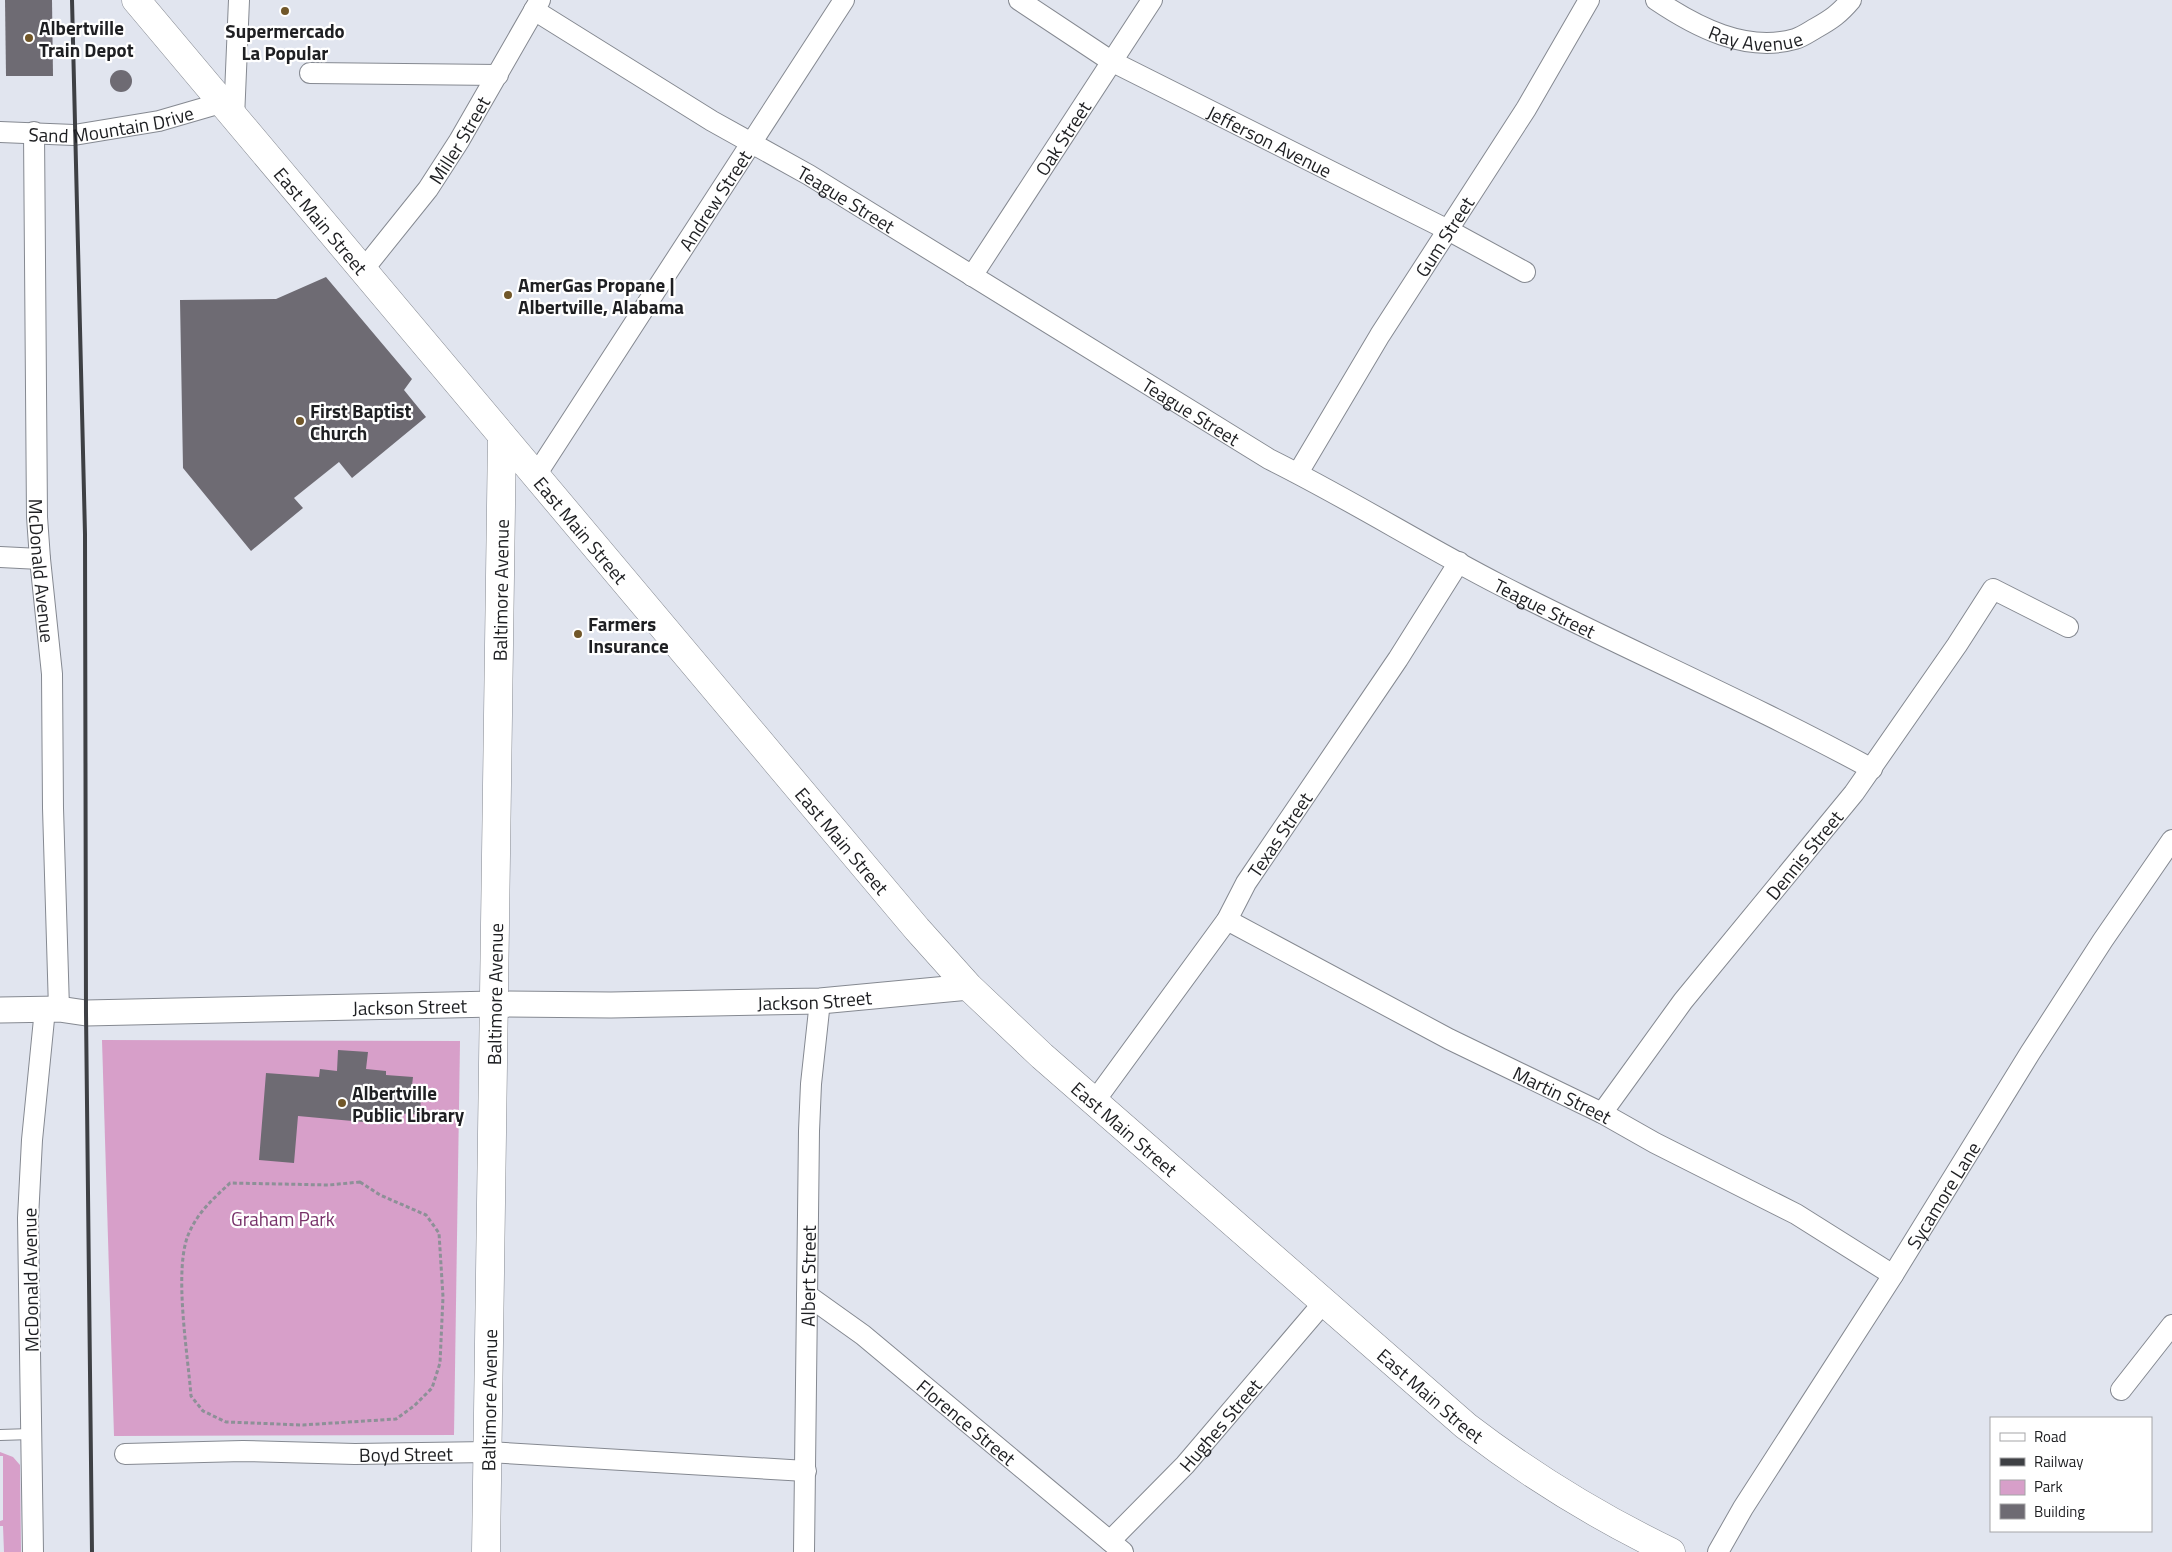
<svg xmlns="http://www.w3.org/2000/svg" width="2172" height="1552" font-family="'Titillium Web',sans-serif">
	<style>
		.green { fill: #d79fc9 }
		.building { fill: #6e6b73 }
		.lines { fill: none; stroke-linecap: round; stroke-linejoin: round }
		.service-casing { stroke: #858991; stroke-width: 12 }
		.minor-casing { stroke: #858991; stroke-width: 22 }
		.tertiary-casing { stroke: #858991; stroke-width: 27 }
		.secondary-casing { stroke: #858991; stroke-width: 29 }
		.path { stroke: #8d9097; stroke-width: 3; stroke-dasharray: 4 2.5; stroke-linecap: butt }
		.service { stroke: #fff; stroke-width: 10 }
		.minor { stroke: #fff; stroke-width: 20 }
		.tertiary { stroke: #fff; stroke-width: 25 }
		.secondary { stroke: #fff; stroke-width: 28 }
		.rail { stroke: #3e4044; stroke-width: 4 }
		.poi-dot { fill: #715729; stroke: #fff; stroke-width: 2 }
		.labels { text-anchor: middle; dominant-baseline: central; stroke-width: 4.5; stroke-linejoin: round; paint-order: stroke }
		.poi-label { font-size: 19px; font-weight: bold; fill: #1e1f22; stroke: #fff; text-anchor: start }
		.street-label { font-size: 19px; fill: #1e1f22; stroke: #fff }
		.park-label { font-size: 19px; fill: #773169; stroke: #fff }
	</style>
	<rect width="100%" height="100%" fill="#e1e5ef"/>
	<g class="green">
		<path d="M102 1040 460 1041 454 1435 114 1436Z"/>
		<path d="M0 1452 13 1457 20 1465 21 1552H4L3 1526H0V1521L3 1520V1456H0Z"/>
	</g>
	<g class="building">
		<path d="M5 0H52L53 76H6Z"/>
		<circle cx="121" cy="81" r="11"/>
		<path d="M326 277 412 379 404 390 426 417 352 478 339 462 294 498 303 508 251 551 183 468 180 300 276 299Z"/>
		<path d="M338 1050 368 1052 366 1069 386 1071V1075L413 1077 411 1094 421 1095 420 1115 386 1112 385 1124 298 1116 294 1163 259 1160 266 1073 319 1077 320 1069 337 1071Z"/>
	</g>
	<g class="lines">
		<g class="service-casing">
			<path id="service" d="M0 1435 31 1434"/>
		</g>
		<g class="minor-casing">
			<g id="minor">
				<path id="s1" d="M1019 0 1111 61 1448 230 1525 272"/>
				<path id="s2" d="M1656 0C1696 27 1746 53 1795 39 1802 37 1809 32 1816 28 1832 19 1839 14 1851 0"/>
				<path id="s3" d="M534 10 712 121 809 175 1269 459C1348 498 1422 545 1500 585 1623 648 1751 703 1872 769"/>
				<path d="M310 73 498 75"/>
				<path d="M234 118 239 0"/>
				<path id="s4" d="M0 132 74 135 159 121 221 103"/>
				<path id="s5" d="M34 132 37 517 40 559 52 674 53 808 59 1009"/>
				<path id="s6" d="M363 270 428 189 459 141 540 0"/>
				<path id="s7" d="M972 276 1152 0"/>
				<path id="s8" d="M1298 473 1380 335 1526 109 1589 0"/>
				<path id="s9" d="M536 475 844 0"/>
				<path d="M0 557 40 559"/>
				<path id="s10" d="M1227 920 1449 1039 1602 1113 1655 1143 1796 1214 1893 1275"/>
				<path id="s11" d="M1094 1102 1227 920 1246 883 1398 659 1459 562"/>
				<path id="s12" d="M1602 1113 1683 1001 1854 793 1957 645 1993 589 2068 627"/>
				<path id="s13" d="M807 1295 863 1335 1123 1552"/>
				<path d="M2121 1390 2172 1325"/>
				<path id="s14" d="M125 1454 243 1451 355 1454 488 1452 806 1471"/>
				<path id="s15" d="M1110 1541 1185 1465 1324 1302"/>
				<path d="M33 1552 28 1218 32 1140 45 1009"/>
				<path id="s16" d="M804 1552 809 1131 811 1084 820 1001"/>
				<path id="s17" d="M1718 1552 1743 1508 1893 1275 2030 1053 2103 940 2172 840"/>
			</g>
		</g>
		<g class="tertiary-casing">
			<g id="tertiary">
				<path id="s18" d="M0 1010 59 1009 86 1013 494 1004 611 1005 820 1001 969 987"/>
			</g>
		</g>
		<g class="secondary-casing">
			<g id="secondary">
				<path id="s19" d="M136 0 917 929 969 987 1042 1056 1466 1426C1530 1475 1598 1517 1671 1552"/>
				<path id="s20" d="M486 1552 502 436"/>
			</g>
		</g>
		<path class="path" d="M360 1182 380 1195 426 1215 439 1233 443 1297 440 1363 432 1388 414 1406 396 1419 303 1425 226 1422 203 1411 191 1396C188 1355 173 1268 189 1233 198 1212 214 1198 230 1183L329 1185Z"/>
		<use href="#service" class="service"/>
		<use href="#minor" class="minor"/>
		<use href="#tertiary" class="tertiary"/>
		<use href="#secondary" class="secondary"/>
		<path class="rail" d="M72 0 85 534 86 1013 92 1552"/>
	</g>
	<g class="poi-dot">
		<circle cx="285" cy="11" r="5"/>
		<circle cx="29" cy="38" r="5"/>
		<circle cx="508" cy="295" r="5"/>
		<circle cx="300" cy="421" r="5"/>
		<circle cx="578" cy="634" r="5"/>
		<circle cx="342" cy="1103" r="5"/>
	</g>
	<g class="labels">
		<g class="poi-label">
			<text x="39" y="27">Albertville<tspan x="39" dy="22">Train Depot</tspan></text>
			<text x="285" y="30" text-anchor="middle">Supermercado<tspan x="285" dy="22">La Popular</tspan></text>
			<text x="518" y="284">AmerGas Propane |<tspan x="518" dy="22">Albertville, Alabama</tspan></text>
			<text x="310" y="410">First Baptist<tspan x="310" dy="22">Church</tspan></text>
			<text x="588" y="623">Farmers<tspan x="588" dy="22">Insurance</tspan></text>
			<text x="352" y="1092">Albertville<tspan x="352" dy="22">Public Library</tspan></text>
		</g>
		<g class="street-label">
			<text stroke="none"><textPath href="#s2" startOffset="109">Ray Avenue</textPath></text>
			<text stroke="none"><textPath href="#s4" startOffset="112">Sand Mountain Drive</textPath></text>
			<text stroke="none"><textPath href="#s7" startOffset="165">Oak Street</textPath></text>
			<text stroke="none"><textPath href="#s6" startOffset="162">Miller Street</textPath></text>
			<text stroke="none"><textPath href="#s1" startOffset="288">Jefferson Avenue</textPath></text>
			<text stroke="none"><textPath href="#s3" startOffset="365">Teague Street</textPath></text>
			<text stroke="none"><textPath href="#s9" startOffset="328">Andrew Street</textPath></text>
			<text stroke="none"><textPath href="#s19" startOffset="288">East Main Street</textPath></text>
			<text stroke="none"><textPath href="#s8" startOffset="278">Gum Street</textPath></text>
			<text stroke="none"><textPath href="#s3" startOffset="770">Teague Street</textPath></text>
			<text stroke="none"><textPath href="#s19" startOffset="692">East Main Street</textPath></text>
			<text stroke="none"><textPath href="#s5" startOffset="439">McDonald Avenue</textPath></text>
			<text stroke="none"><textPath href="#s20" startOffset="962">Baltimore Avenue</textPath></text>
			<text stroke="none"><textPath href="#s3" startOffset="1175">Teague Street</textPath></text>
			<text stroke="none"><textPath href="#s11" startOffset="326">Texas Street</textPath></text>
			<text stroke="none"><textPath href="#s19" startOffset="1098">East Main Street</textPath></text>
			<text stroke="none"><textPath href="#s12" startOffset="328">Dennis Street</textPath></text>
			<text stroke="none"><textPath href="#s20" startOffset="558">Baltimore Avenue</textPath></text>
			<text stroke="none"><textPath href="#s18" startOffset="815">Jackson Street</textPath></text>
			<text stroke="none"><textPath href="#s18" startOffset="410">Jackson Street</textPath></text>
			<text stroke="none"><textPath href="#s10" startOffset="378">Martin Street</textPath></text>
			<text stroke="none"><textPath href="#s19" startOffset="1502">East Main Street</textPath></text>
			<text stroke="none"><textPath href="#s17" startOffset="422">Sycamore Lane</textPath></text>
			<text stroke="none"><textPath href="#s16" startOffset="276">Albert Street</textPath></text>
			<text transform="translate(30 1280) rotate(-91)">McDonald Avenue</text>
			<text stroke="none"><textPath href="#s19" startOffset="1908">East Main Street</textPath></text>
			<text stroke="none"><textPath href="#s20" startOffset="152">Baltimore Avenue</textPath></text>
			<text stroke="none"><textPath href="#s13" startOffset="204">Florence Street</textPath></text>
			<text stroke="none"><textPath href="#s15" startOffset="160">Hughes Street</textPath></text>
			<text stroke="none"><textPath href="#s14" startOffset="281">Boyd Street</textPath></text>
		</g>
		<g class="park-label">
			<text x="283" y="1218">Graham Park</text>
		</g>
	</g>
	<rect x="1990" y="1417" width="162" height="115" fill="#ffffff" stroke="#a5a5a7"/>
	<rect x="2000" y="1433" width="25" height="8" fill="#ffffff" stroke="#a5a5a7"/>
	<text x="2034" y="1442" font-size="15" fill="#1e1f22">Road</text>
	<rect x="2000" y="1458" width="25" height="8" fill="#3e4044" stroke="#a5a5a7"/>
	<text x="2034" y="1467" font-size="15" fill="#1e1f22">Railway</text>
	<rect x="2000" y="1480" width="25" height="15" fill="#d79fc9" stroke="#a5a5a7"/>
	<text x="2034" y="1492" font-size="15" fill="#1e1f22">Park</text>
	<rect x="2000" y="1504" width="25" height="15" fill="#6e6b73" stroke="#a5a5a7"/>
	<text x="2034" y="1517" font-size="15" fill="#1e1f22">Building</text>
</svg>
